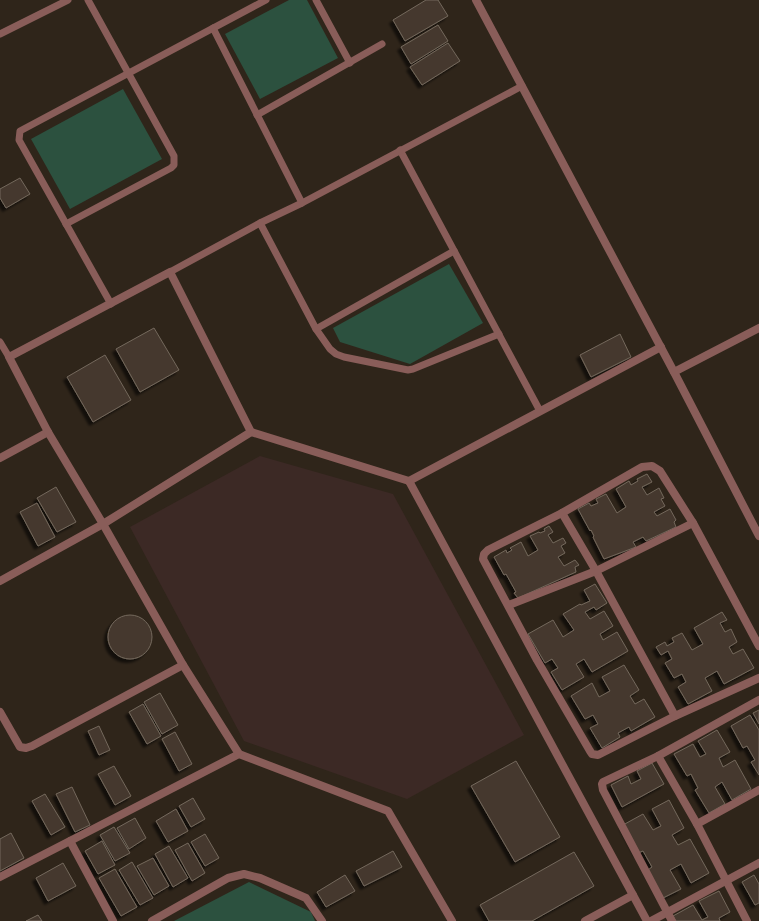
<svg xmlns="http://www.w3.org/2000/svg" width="759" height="921" font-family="'Titillium Web',sans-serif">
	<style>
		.education { fill: #3c2925 }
		.green { fill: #2c513f }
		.building { fill: #44392e; stroke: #74685c; filter: url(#shadow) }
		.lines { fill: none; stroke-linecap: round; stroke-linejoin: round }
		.service { stroke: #895d59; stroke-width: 7 }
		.minor { stroke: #895d59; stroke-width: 8 }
		.tertiary { stroke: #895d59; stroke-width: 8 }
	</style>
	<defs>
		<filter id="shadow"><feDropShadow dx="-3.5" dy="3.5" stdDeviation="1" flood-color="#0009"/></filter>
	</defs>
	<rect width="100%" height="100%" fill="#2f251a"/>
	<path class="education" d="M260 456 393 494 524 735 407 799 244 741 130 527Z"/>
	<g class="green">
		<path d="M289 0H307L338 58 260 99 225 34Z"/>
		<path d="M123 89 162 159 70 209 31 139Z"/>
		<path d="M449 264 483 323 410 364 340 342 333 328Z"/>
		<path d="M249 882 311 912 315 921H174Z"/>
	</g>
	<g class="building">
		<path d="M426 0H438L448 16 405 41 393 20Z"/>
		<path d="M438 25 448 41 411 64 401 47Z"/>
		<path d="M448 43 460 61 422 85 410 67Z"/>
		<path d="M20 178 30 194 6 208 0 198V189Z"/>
		<path d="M154 328 179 370 140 392 116 349Z"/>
		<path d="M620 334 631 357 591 377 580 355Z"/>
		<path d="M105 355 131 400 93 422 67 377Z"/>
		<path d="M647 474 652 482 642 487 647 495 659 488 664 498 661 499 665 506 654 512 657 516 670 509 676 520 674 522 676 527 646 541 643 537 633 542 636 547 604 559 593 537 594 536 591 530 590 531 578 509 589 503 591 506 598 503 596 499 606 494 617 513 626 507 616 489 629 481 631 485 638 481 637 479Z"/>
		<path d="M56 487 76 522 57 532 37 498Z"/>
		<path d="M37 503 55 537 38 546 20 512Z"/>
		<path d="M549 526 553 532 548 535 553 543 563 538 566 543 561 546 565 553 558 557 564 566 575 560 579 565 575 567 576 572 518 598 514 593 516 592 506 574 504 575 494 557 506 550 507 553 512 550 510 548 521 542 528 556 538 550 530 536 539 532 540 533 545 531 544 529Z"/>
		<path d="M595 584 607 603 596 610 594 607 585 612 590 619 604 611 613 626 600 634 603 640 617 632 628 651 592 672 584 659 576 664 584 677 562 690 551 672 558 668 552 659 545 663 528 634 553 620 563 637 574 630 563 614 580 604 581 605 590 601 584 590Z"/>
		<path d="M722 612 727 620 720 623 725 632 731 629 737 642 729 647 733 654 743 649 754 668 724 684 717 671 705 678 712 691 688 704 678 687 686 682 682 674 674 678 665 663 672 659 668 651 661 655 656 647 665 642 667 646 674 642 672 638 682 633 692 650 703 644 694 628Z"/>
		<circle cx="130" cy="637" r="22"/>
		<path d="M624 665 639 690 630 696 635 704 644 699 655 717 631 731 629 727 618 733 620 737 602 748 590 728 598 724 593 715 585 719 571 696 592 683 599 697 610 691 602 677Z"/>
		<path d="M160 693 178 725 162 734 144 702Z"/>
		<path d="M143 704 161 736 147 744 129 712Z"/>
		<path d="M759 710V724L753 713Z"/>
		<path d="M750 715 759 730V775L751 762 755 760 747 746 743 748 731 726Z"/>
		<path d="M99 726 110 750 99 755 88 731Z"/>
		<path d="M717 730 730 752 719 758 723 767 735 760 751 789 732 800 722 782 715 787 725 804 709 813 695 790 698 788 691 774 687 776 674 754 693 744 700 757 706 754 698 741Z"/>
		<path d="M175 732 192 764 179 771 162 739Z"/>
		<path d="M516 761 560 837 515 862 471 786Z"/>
		<path d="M652 763 664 784 622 807 611 785 628 776 631 784 641 779 637 771Z"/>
		<path d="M114 766 131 796 115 805 98 774Z"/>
		<path d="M72 787 90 825 75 832 56 794Z"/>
		<path d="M45 794 65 827 51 835 32 801Z"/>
		<path d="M193 798 205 819 191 827 179 806Z"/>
		<path d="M669 800 684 828 672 835 678 845 690 839 709 873 691 883 681 864 670 870 681 889 663 898 648 870 652 867 643 851 638 853 623 825 643 814 653 830 661 826 652 809Z"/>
		<path d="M176 809 188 831 168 842 156 821Z"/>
		<path d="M135 818 146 838 129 849 117 828Z"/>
		<path d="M114 827 130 853 115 861 100 835Z"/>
		<path d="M11 833 24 858 0 871V839Z"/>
		<path d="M205 834 219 858 205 866 191 842Z"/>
		<path d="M102 841 115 865 98 874 85 851Z"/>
		<path d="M188 843 205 873 192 881 175 850Z"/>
		<path d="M169 846 188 878 173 887 155 854Z"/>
		<path d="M393 851 402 867 364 886 356 871Z"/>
		<path d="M574 852 594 886 532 921H489L480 905Z"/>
		<path d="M153 858 169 886 154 895 137 866Z"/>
		<path d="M132 862 153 898 140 905 119 870Z"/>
		<path d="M63 863 76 886 48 901 36 878Z"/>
		<path d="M115 869 137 907 121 916 99 878Z"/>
		<path d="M345 875 355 891 326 907 317 892Z"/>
		<path d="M754 875 759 884V903L755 905 742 882Z"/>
		<path d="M719 891 730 912 719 918 720 921H676L673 916 693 905 702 920 708 917 699 901Z"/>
		<path d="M38 915 42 921H26Z"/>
	</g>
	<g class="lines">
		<g class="service">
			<path d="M316 0 350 63"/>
			<path d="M213 28 302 203"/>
			<path d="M0 34 68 0"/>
			<path d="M257 115 382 44"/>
			<path d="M400 150 540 411"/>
			<path d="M260 223 316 329 330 349 336 354 344 357 408 370 413 369 499 334"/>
			<path d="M66 224 171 168 174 165V156L88 0"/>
			<path d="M170 272 260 223 302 203 522 86"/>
			<path d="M111 304 19 140 20 131 266 0"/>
			<path d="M316 329 454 251"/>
			<path d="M0 342 9 357"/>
		</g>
		<g class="minor">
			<path d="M674 372 759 328"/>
			<path d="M0 458 48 432"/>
			<path d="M409 481 661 347"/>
			<path d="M562 513 596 571 675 716"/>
			<path d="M0 581 103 524 251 432"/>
			<path d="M509 605 596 571 693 523"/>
			<path d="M759 646 693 523 660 471 652 466 642 467 562 513 488 550 484 554 483 559 537 660 590 751 592 754 598 755 675 716 759 678"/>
			<path d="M0 712 20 747 26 748 32 746 183 665"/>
			<path d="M658 756 697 824 747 921"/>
			<path d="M697 824 759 790"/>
			<path d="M70 841 113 921"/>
			<path d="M0 877 239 754"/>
			<path d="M152 921 228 878 244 874 260 878 306 898 322 921"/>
			<path d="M452 921 388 811 239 754 183 665 103 524 48 432 9 357 170 272 251 432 409 481 647 921"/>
			<path d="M585 921 633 895"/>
			<path d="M651 921 759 863"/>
			<path d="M672 921 603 790 602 784 603 782 658 756 759 700"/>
		</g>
		<path class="tertiary" d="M476 0 674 372 759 536"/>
	</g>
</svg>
